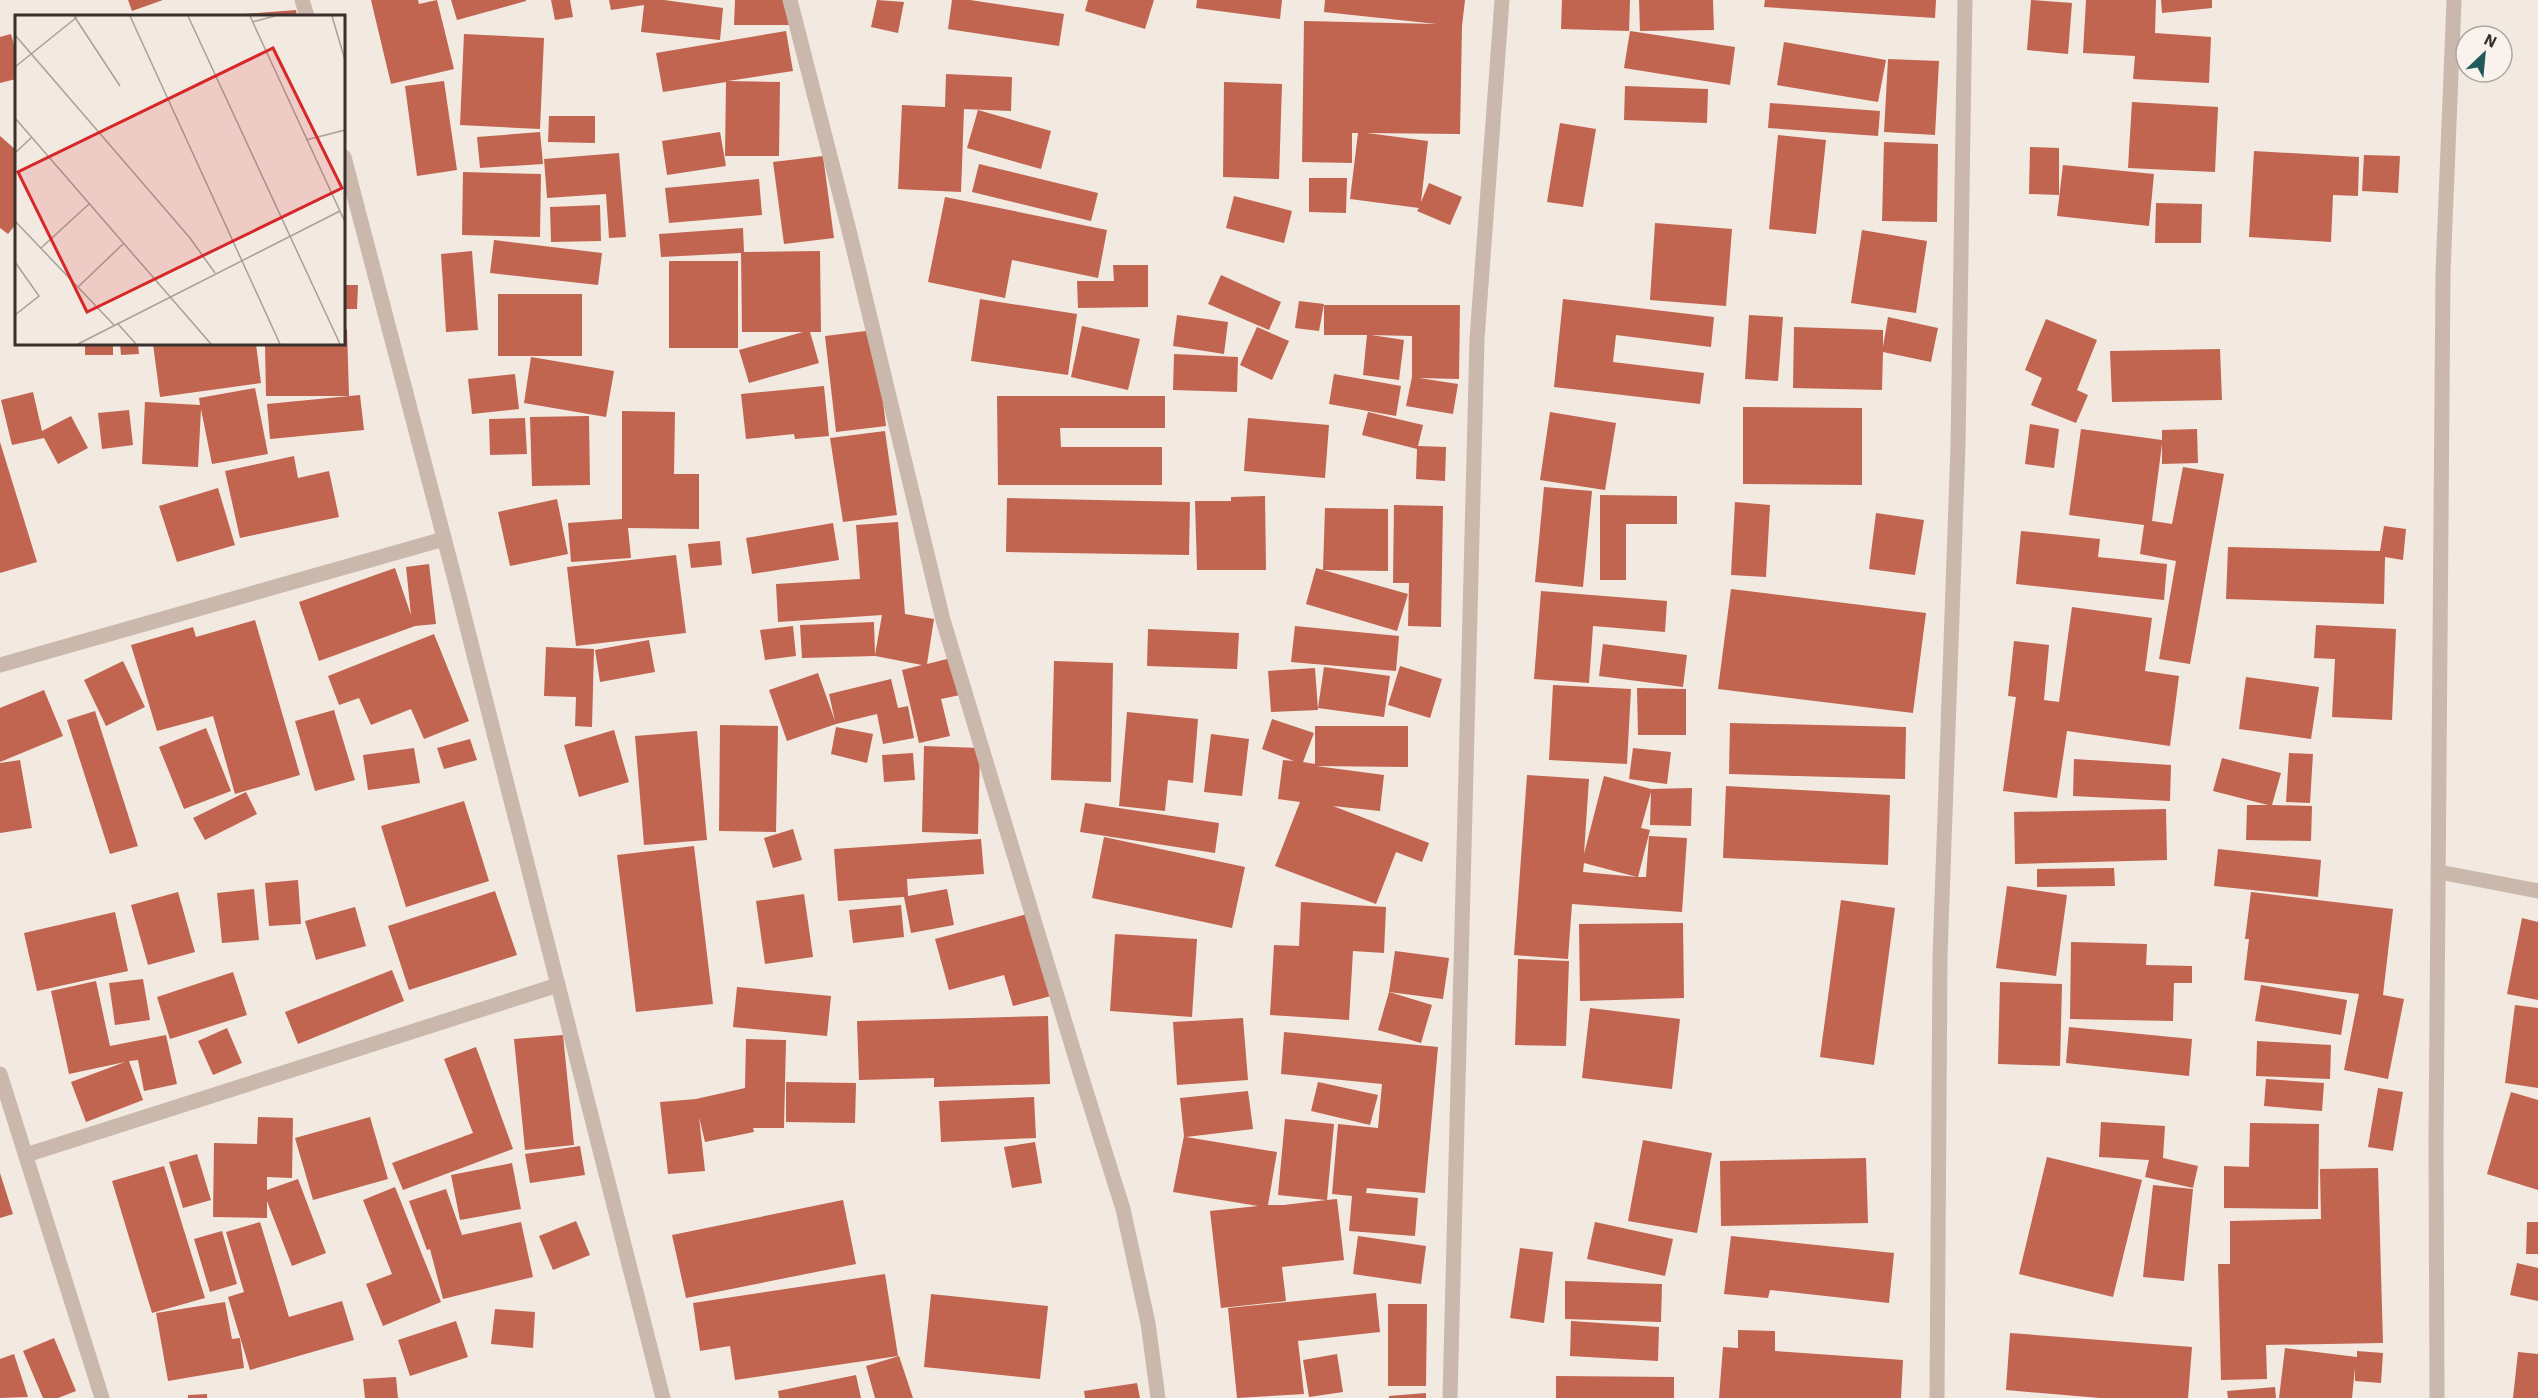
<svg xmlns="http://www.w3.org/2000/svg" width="2538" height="1398" font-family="'IBM Plex Sans',sans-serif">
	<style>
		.building { fill: #c16450; fill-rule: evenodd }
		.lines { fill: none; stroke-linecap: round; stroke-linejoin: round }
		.minor { stroke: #cab8ad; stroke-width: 15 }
		.inset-road { fill: none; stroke: #a89f98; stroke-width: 1.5 }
		.view { fill: #d62828; fill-opacity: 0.15; stroke: #d62828; stroke-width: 3 }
		.inset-edge { fill: none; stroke: #392f2b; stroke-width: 3 }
	</style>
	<rect width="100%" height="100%" fill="#f2e9e1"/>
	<g class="building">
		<path d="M128 0H163L132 11Z"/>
		<path d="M371 0H418L419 4 437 0 454 69 391 84Z"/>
		<path d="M451 0H526V1L457 20Z"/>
		<path d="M551 0H570L573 17 555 20Z"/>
		<path d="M609 0H664L723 8 720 40 641 32 644 5 611 10Z"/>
		<path d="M735 0H789V25H734Z"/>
		<path d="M877 0 904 2 898 33 871 27Z"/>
		<path d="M952 0H970L1064 14 1059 46 948 29Z"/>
		<path d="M1088 0H1154L1145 29 1085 11Z"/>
		<path d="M1197 0H1282L1280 19 1196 8Z"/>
		<path d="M1325 0H1465L1462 26 1460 134 1367 133 1428 141 1421 202 1429 183 1462 197 1450 225 1417 211 1419 208 1350 199 1358 133H1352V163L1302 162 1304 21 1437 24 1324 12Z"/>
		<path d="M1562 0H1630L1629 31 1561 29Z"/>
		<path d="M1639 0H1713L1714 30 1640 31Z"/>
		<path d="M1765 0H1936L1935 18 1764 7Z"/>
		<path d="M2031 0 2072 3 2068 54 2027 50Z"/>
		<path d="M2086 0H2156L2155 33 2211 37 2209 83 2133 79 2135 56 2083 53Z"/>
		<path d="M2161 0H2212V8L2162 13Z"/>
		<path d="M296 10 297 16H244V14Z"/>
		<path d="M786 31 793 71 728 81 780 82 779 156H725L726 82 663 92 656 53Z"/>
		<path d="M1630 31 1735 47 1730 85 1624 68Z"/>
		<path d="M11 34 16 52V79L0 83V37Z"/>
		<path d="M464 34 544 38 540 129 460 125Z"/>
		<path d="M1784 42 1886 60 1878 102 1777 85Z"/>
		<path d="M1888 59 1939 61 1935 135 1884 132Z"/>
		<path d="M946 74 1012 77 1011 111 964 109 961 192 898 189 902 105 945 107Z"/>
		<path d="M444 81 457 170 417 176 405 86Z"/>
		<path d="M1224 82 1282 84 1279 179 1223 177Z"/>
		<path d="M1625 86 1708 89 1707 123 1624 120Z"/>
		<path d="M2132 102 2218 107 2215 172 2128 168Z"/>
		<path d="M1770 103 1880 111 1878 136 1768 128Z"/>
		<path d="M978 110 1051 131 1041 169 967 148Z"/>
		<path d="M549 116H595V143L548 142Z"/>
		<path d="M1560 123 1596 129 1583 207 1547 202Z"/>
		<path d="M540 132 543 164 480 168 477 137Z"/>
		<path d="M720 132 726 166 667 175 662 141Z"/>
		<path d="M1778 135 1826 140 1816 234 1769 229Z"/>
		<path d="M0 136 16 150V224L8 234 0 228Z"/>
		<path d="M1884 142 1938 144 1937 222 1882 221Z"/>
		<path d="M2030 147 2059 148V195L2029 194Z"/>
		<path d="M2254 151 2359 157 2358 196 2333 195 2331 242 2249 237Z"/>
		<path d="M619 153 626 237 609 238 606 194 547 198 544 159Z"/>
		<path d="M2364 155 2400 156 2398 193 2362 191Z"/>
		<path d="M823 156 834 238 784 244 773 162Z"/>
		<path d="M979 164 1098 193 1091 221 972 192Z"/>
		<path d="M2063 165 2154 174 2149 226 2057 216Z"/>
		<path d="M463 172 541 174 540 237 462 235Z"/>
		<path d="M1309 178H1347L1346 213 1309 212Z"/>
		<path d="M759 179 762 215 669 223 665 188Z"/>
		<path d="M1234 196 1292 211 1284 243 1226 228Z"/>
		<path d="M945 197 1107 230 1098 278 1012 260 1005 298 928 282Z"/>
		<path d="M2156 203 2202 204 2201 243H2155Z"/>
		<path d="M600 205 601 241 551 242 550 207Z"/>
		<path d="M1655 223 1732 229 1726 306 1650 300Z"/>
		<path d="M743 228 744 252 820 251 821 332H810L819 363 749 383 739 350 803 332H742L741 253 661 257 659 234Z"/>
		<path d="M1862 230 1927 241 1916 313 1851 303Z"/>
		<path d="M494 240 602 253 598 285 490 273Z"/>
		<path d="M472 251 478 330 446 332 441 254Z"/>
		<rect x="669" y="261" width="69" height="87"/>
		<path d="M1113 265H1148V307L1078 308 1077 281H1114Z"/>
		<path d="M1221 275 1281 302 1269 330 1208 304Z"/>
		<path d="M344 285H358L357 309H344Z"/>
		<rect x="498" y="294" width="84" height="62"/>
		<path d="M980 299 1077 314 1068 375 971 361Z"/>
		<path d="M1563 299 1714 317 1711 347 1616 335 1613 362 1704 373 1700 404 1554 387Z"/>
		<path d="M1299 301 1324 304 1319 331 1295 328Z"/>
		<path d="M1324 305H1460L1459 379 1419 378 1458 384 1453 414 1406 406 1412 377V336L1371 335 1404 340 1399 380 1363 375 1367 335H1324Z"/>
		<path d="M1177 315 1228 322 1224 354 1173 346Z"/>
		<path d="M1749 315 1783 317 1778 381 1745 379Z"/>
		<path d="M1888 317 1938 328 1931 362 1883 352 1882 390 1793 388 1794 327 1883 330V347Z"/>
		<path d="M2046 319 2097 340 2077 390 2088 395 2076 423 2031 405 2042 378 2025 370Z"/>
		<path d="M1082 326 1140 339 1128 390 1071 377Z"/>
		<path d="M1257 327 1289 341 1272 380 1240 365Z"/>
		<path d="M344 329H347L349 396H266L265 344H344Z"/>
		<path d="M874 330 886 426 836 432 825 336Z"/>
		<rect x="85" y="344" width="28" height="11"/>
		<path d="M120 344H138L139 354 121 355Z"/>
		<path d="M153 344H256L261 383 160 397Z"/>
		<path d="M2220 349 2222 400 2112 402 2110 351Z"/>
		<path d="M1174 354 1238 357 1237 392 1173 390Z"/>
		<path d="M531 357 614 371 606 417 524 403Z"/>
		<path d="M515 374 519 409 472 414 468 379Z"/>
		<path d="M1334 374 1401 386 1396 416 1329 404Z"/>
		<path d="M824 386 829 436 795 439 794 434 746 439 741 394Z"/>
		<path d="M255 388 268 454 212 464 201 409 198 467 142 464 145 402 200 405 199 398Z"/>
		<path d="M33 392 42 431 71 416 88 448 58 464 44 438 12 445 1 400Z"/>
		<path d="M360 395 364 430 270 439 267 404Z"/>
		<path d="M997 396H1165V428H1060L1061 447H1162V485H998Z"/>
		<path d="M1743 407 1862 408V485L1743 484Z"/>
		<path d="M129 410 133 445 102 449 98 413Z"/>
		<path d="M622 411 675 412 674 474H699V529L628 528 631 558 571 562 568 523 622 519Z"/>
		<path d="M1368 412 1423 425 1418 446 1446 447 1445 481 1416 479 1417 449 1362 435Z"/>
		<path d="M1550 412 1616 423 1605 490 1540 480Z"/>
		<path d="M589 416 590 485 532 486 530 417Z"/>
		<path d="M525 418 527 454 490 455 489 419Z"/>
		<path d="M1248 418 1329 425 1325 478 1244 471Z"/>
		<path d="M2030 424 2059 429 2054 468 2025 464Z"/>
		<path d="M2081 429 2162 440V430L2197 429 2198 463 2162 464V444L2152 521 2172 524 2183 467 2224 474 2190 664 2159 659 2176 561 2140 554 2144 525 2069 515Z"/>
		<path d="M885 431 897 515 843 522 830 438Z"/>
		<path d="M0 442 37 562 0 573Z"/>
		<path d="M294 456 298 478 329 471 339 517 240 538 225 471Z"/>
		<path d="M1544 487 1592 491 1583 587 1535 582Z"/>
		<path d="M218 488 235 545 177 562 159 506Z"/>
		<path d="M1600 495 1677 496V524H1626V580H1600Z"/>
		<path d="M1265 496 1266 570H1197L1195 501H1231V497Z"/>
		<path d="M1007 498 1190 502 1189 555 1006 552Z"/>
		<path d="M557 499 568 554 510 566 498 512Z"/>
		<path d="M1735 502 1770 505 1766 577 1731 575Z"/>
		<path d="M1394 505 1443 506 1441 627 1408 626 1409 583H1393Z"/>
		<path d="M1325 508 1388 509V571L1323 570Z"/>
		<path d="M1876 513 1924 520 1915 575 1869 569Z"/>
		<path d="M898 522 905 614 934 619 927 664 951 658 960 695 941 699 950 736 919 743 902 670 922 665 875 656 802 658 800 625 874 622 875 655 882 615 778 622 776 584 860 579 856 525Z"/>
		<path d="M833 523 839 560 752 574 746 538Z"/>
		<path d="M2384 526 2406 529 2403 560 2385 557 2384 604 2226 599 2228 547 2380 551Z"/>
		<path d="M2021 531 2100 539 2098 557 2167 564 2164 600 2016 584Z"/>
		<path d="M720 541 722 565 691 568 688 544Z"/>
		<path d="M676 555 686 633 576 646 567 567Z"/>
		<path d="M429 564 436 624 415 626 319 661 299 602 395 568 411 615 406 567Z"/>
		<path d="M1316 568 1408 594 1397 631 1306 604Z"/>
		<path d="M1731 589 1926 613 1913 713 1718 689Z"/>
		<path d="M1541 591 1667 601 1665 632 1593 626 1589 683 1534 679Z"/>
		<path d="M2072 607 2152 618 2145 671 2179 676 2170 746 2067 731 2057 798 2003 791 2016 697 2008 696 2014 641 2049 645 2044 700 2059 702Z"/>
		<path d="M255 620 300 775 235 794 213 716 157 731 131 645 193 627 196 637Z"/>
		<path d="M2316 625 2396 629 2392 720 2332 717 2335 659 2314 658Z"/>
		<path d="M793 626 796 656 765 660 760 630Z"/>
		<path d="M1295 626 1399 636 1396 671 1291 662Z"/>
		<path d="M1148 629 1239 633 1237 669 1147 666Z"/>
		<path d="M434 634 469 721 424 739 411 709 371 725 359 698 339 705 328 676Z"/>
		<path d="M649 640 655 672 600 682 595 650Z"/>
		<path d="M1603 644 1687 655 1683 687 1599 676Z"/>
		<path d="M546 647 594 649 592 727 575 726 576 697 544 696Z"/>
		<path d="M123 661 145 707 106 726 84 680Z"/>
		<path d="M1054 661 1113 663 1111 782 1051 780Z"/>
		<path d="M1400 666 1442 679 1430 718 1388 705Z"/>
		<path d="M1324 667 1390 676 1384 717 1318 708Z"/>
		<path d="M1315 668 1318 710 1271 712 1268 671Z"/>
		<path d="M818 673 835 721 829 694 891 679 898 708 908 706 914 738 883 744 877 714 836 724 787 741 769 690Z"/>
		<path d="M2246 677 2319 687 2311 739 2239 729Z"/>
		<path d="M1553 685 1631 689 1627 764 1549 760Z"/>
		<path d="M1637 688 1686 689V735H1638Z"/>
		<path d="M44 690 63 736 0 762V708Z"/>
		<path d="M334 710 355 780 315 791 295 721Z"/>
		<path d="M95 711 138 846 110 854 67 720Z"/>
		<path d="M1127 712 1198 719 1193 783 1168 780 1165 811 1119 806Z"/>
		<path d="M1272 719 1314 733 1303 762 1315 764V726H1408V767L1316 766 1384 775 1380 811 1333 806 1429 843 1422 862 1396 852 1376 904 1275 866 1300 802 1278 799 1283 760 1294 761 1262 749Z"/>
		<path d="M1730 723 1906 727 1905 779 1729 774Z"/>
		<path d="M720 725 778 726 776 832 719 831Z"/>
		<path d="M836 727 873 734 867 763 831 754Z"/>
		<path d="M206 728 231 791 184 809 159 747Z"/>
		<path d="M614 730 629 782 579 797 564 745Z"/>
		<path d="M697 731 707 840 644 845 635 736Z"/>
		<path d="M1211 734 1249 739 1242 796 1204 792Z"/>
		<path d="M470 739 477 760 444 769 437 748Z"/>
		<path d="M924 746 980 748 978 834 922 832Z"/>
		<path d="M414 748 420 783 368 790 363 755Z"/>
		<path d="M1633 748 1671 752 1667 784 1629 779Z"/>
		<path d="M913 753 915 780 884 782 882 755Z"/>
		<path d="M2289 753 2313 754 2310 803 2286 802Z"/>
		<path d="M2222 758 2281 773 2272 805 2312 806 2311 841 2246 840 2247 805H2268L2213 791Z"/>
		<path d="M2074 759 2171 765 2170 801 2073 796Z"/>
		<path d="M20 760 32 828 0 833V763Z"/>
		<path d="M1527 775 1589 779 1584 854 1604 776 1651 789 1692 788 1691 826 1650 825 1651 792 1641 828 1650 830 1638 877H1646L1649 836 1687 838 1682 912 1572 904 1568 959 1514 955ZM1584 863 1637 877 1583 872Z"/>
		<path d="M1726 786 1890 795 1888 865 1723 858Z"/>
		<path d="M246 792 257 814 205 840 193 818Z"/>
		<path d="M464 801 489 881 406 907 381 826Z"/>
		<path d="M1085 803 1219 823 1215 853 1080 832Z"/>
		<path d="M2166 809 2167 860 2015 864 2014 812Z"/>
		<path d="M793 829 802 860 773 868 764 838Z"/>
		<path d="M1104 837 1245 867 1232 928 1092 898Z"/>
		<path d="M981 839 984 874 907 879 908 896 947 889 954 925 911 933 904 897 838 901 834 849Z"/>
		<path d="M694 846 713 1004 636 1012 617 855Z"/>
		<path d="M2218 849 2321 860 2318 897 2214 886Z"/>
		<path d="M2114 868 2115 886 2037 887V869Z"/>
		<path d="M298 880 301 924 269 926 265 883Z"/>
		<path d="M2007 886 2067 895 2056 976 1996 968Z"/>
		<path d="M254 889 259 940 222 943 217 893Z"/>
		<path d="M495 891 517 955 409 990 388 926Z"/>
		<path d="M178 892 195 952 148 965 131 905Z"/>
		<path d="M2251 892 2393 909 2383 995 2404 999 2388 1079 2344 1070 2359 994 2244 980 2249 939H2245Z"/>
		<path d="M804 894 813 957 765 964 756 901Z"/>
		<path d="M1841 900 1895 908 1874 1065 1820 1057Z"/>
		<path d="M1301 902 1386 907 1384 953 1353 951 1349 1020 1270 1015 1274 945 1299 946Z"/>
		<path d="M901 905 904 937 853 943 849 910Z"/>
		<path d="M355 907 366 946 316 960 305 921Z"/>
		<path d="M115 912 128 971 37 991 24 933Z"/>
		<path d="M1027 914 1051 996 1013 1006 1004 975 949 990 935 939Z"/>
		<path d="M2522 918 2538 922V1000L2507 994Z"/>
		<path d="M1683 923 1684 998 1580 1001 1579 924Z"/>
		<path d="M1115 934 1197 939 1192 1017 1110 1011Z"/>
		<path d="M2071 942 2147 944 2146 965 2192 966V983H2174L2173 1021 2070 1019Z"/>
		<path d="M1395 951 1449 958 1443 999 1389 992Z"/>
		<path d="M1518 959 1569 961 1566 1046 1515 1045Z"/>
		<path d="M392 970 404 1001 298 1044 285 1012Z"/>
		<path d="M233 972 247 1015 170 1039 157 997Z"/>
		<path d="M143 979 150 1020 115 1025 109 983Z"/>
		<path d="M96 981 110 1046 166 1035 177 1084 144 1091 138 1060 129 1061 143 1100 86 1122 71 1082 125 1062 69 1074 51 991Z"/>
		<path d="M2000 982 2062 984 2060 1066 1998 1064Z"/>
		<path d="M2261 985 2347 1000 2341 1035 2255 1021Z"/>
		<path d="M737 987 831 996 827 1036 733 1027Z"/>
		<path d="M1389 992 1432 1005 1421 1043 1378 1030Z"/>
		<path d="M2515 1005 2538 1008V1088L2505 1083Z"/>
		<path d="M1590 1008 1680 1019 1672 1089 1582 1078Z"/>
		<path d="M1048 1016 1050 1084 934 1087V1078L859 1080 857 1021Z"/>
		<path d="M1243 1018 1248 1080 1177 1085 1173 1022Z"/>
		<path d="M2069 1027 2192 1039 2189 1076 2066 1063Z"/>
		<path d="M227 1028 242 1063 213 1075 198 1041Z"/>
		<path d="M1284 1032 1438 1047 1425 1193 1367 1188 1366 1193 1418 1198 1415 1236 1349 1231 1352 1196 1332 1194 1338 1124 1378 1128 1382 1084 1281 1074Z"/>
		<path d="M563 1035 574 1145 525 1150 514 1039Z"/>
		<path d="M746 1039 786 1040 784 1128H753L754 1132 705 1142 699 1117 705 1171 668 1174 660 1102 696 1099 745 1088Z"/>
		<path d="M2257 1041 2331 1045 2330 1079 2256 1076Z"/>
		<path d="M476 1047 513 1149 403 1190 392 1163 473 1133 444 1059Z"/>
		<path d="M2266 1079 2324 1083 2322 1111 2264 1106Z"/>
		<path d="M786 1082 856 1083 855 1123 786 1122Z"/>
		<path d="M1318 1082 1378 1095 1370 1125 1311 1111Z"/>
		<path d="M2378 1088 2403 1092 2393 1151 2368 1147Z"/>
		<path d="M1248 1091 1253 1129 1186 1137 1277 1152 1268 1205H1284L1326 1200 1278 1195 1285 1119 1334 1124 1327 1200 1337 1199 1344 1260 1282 1267 1286 1301 1221 1308 1210 1211 1258 1206 1173 1192 1184 1136 1180 1098Z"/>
		<path d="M2511 1092 2538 1100V1190L2487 1174Z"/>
		<path d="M1034 1097 1036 1138 941 1142 939 1101Z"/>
		<path d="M258 1117 293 1118 292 1178 267 1177V1190L298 1179 326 1253 292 1266 267 1201V1218L213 1217 214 1143 257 1144Z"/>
		<path d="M370 1117 388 1179 313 1200 295 1138Z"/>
		<path d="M2101 1122 2165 1126 2163 1158 2198 1166 2193 1188 2145 1177 2149 1160 2099 1157Z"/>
		<path d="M2250 1123 2319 1124 2318 1209 2224 1208V1166L2249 1167Z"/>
		<path d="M1643 1140 1712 1153 1697 1233 1628 1221Z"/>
		<path d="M1035 1142 1042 1183 1012 1188 1004 1147Z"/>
		<path d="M580 1146 585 1175 530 1183 525 1154Z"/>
		<path d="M197 1154 211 1200 183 1208 169 1162Z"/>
		<path d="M2047 1157 2142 1180 2113 1297 2019 1274Z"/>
		<path d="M1866 1158 1868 1223 1721 1226 1720 1161Z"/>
		<path d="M512 1163 521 1209 460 1220 451 1175Z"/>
		<path d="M164 1166 205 1298 152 1313 112 1181Z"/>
		<path d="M2378 1168 2383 1343 2266 1345 2267 1379 2221 1380 2218 1264H2230V1221L2321 1219 2320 1169Z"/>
		<path d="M0 1173 13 1214 0 1218Z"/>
		<path d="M2153 1185 2193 1189 2184 1281 2143 1277Z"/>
		<path d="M395 1187 441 1302 383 1326 366 1284 392 1274 363 1200Z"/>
		<path d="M446 1189 462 1235 521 1222 533 1277 443 1299 430 1249 427 1250 409 1201Z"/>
		<path d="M843 1200 856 1264 686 1298 672 1235Z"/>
		<path d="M576 1221 590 1255 553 1270 539 1236Z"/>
		<path d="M260 1222 289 1317 342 1301 354 1340 250 1370 228 1297 244 1292 226 1232Z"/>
		<path d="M1595 1222 1673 1239 1665 1276 1587 1259Z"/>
		<path d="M2527 1222H2538V1254H2526Z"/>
		<path d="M222 1231 237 1284 210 1292 194 1239Z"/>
		<path d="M1358 1236 1426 1246 1421 1284 1353 1274Z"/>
		<path d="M1731 1236 1894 1253 1889 1303 1770 1290 1768 1298 1724 1294Z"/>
		<path d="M1520 1248 1553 1252 1544 1323 1510 1318Z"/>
		<path d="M2517 1263 2538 1268V1301L2510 1295Z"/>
		<path d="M885 1274 898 1356 735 1380 730 1346 700 1351 693 1303Z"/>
		<path d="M1565 1281 1662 1284 1661 1322 1565 1319Z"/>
		<path d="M1376 1293 1380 1332 1298 1341 1304 1394 1237 1398 1228 1308Z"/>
		<path d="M931 1294 1048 1306 1040 1379 924 1367Z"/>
		<path d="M225 1302 232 1339 240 1338 244 1368 168 1381 156 1313Z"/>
		<path d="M1388 1304H1427L1426 1386H1388Z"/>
		<path d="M495 1309 535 1312 533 1348 491 1344Z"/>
		<path d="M456 1321 468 1357 410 1376 398 1340Z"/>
		<path d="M1571 1321 1659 1327 1658 1361 1570 1356Z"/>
		<path d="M1738 1330 1775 1331V1351L1903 1360 1901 1398H1719L1723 1347 1738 1348Z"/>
		<path d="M2010 1333 2192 1347 2188 1398H2100L2006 1390Z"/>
		<path d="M54 1338 76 1391 58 1398H43L23 1351Z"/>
		<path d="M2285 1348 2357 1357V1351L2383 1353 2381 1383 2355 1381V1368L2352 1398H2279Z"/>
		<path d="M2518 1352 2538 1354V1398H2513Z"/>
		<path d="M14 1354 28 1397 0 1398V1359Z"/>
		<path d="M1337 1354 1343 1392 1309 1397 1303 1360Z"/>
		<path d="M899 1356 913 1398H875L866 1366Z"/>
		<path d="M856 1375 861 1398H779L778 1391Z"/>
		<path d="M1556 1376 1674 1377V1398H1556Z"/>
		<path d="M396 1377 398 1398H365L363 1379Z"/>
		<path d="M1137 1383 1140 1398H1085L1084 1391Z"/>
		<path d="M2275 1387 2276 1398H2228L2227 1391Z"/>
		<path d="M1426 1393V1398H1389V1396Z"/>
		<path d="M207 1394V1398H188V1395Z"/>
	</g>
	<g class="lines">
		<g class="minor">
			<path d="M302 0 307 16"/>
			<path d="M790 0 848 226 943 620 1080 1072 1123 1209 1148 1323 1158 1398"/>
			<path d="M344 157 454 576 663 1398"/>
			<path d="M0 665 444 539"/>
			<path d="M2439 872 2538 891"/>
			<path d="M0 1074 102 1398"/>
			<path d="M26 1155 558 985"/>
			<path d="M1450 1398 1477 339 1502 0"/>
			<path d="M1937 1398 1940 956 1958 445 1965 0"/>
			<path d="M2437 1398 2436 1140 2443 273 2454 0"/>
		</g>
	</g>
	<g transform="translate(15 15)">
		<rect width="330" height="330" fill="#f2e9e1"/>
		<path class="inset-road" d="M59 1 105 71M115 1 265 329M173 1 325 329M235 1 330 207M317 1 330 45M237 7 260 1M0 20 175 223 200 258M0 52 62 2M0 103 196 329M291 125 330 115M0 138 17 122M0 206 99 310M26 233 74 189M0 247 24 281 0 300M63 272 108 229M103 309 121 329M63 329 325 196"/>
		<path class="view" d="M258 33 327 173 72 297 3 157Z"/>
		<rect width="330" height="330" class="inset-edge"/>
	</g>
	<g transform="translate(2484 54) rotate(26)"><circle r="28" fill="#faf3ed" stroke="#ada59f" stroke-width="1.5"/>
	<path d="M0-4.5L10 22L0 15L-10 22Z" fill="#225959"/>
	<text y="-9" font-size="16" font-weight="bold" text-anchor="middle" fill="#392f2b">N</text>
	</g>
</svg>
